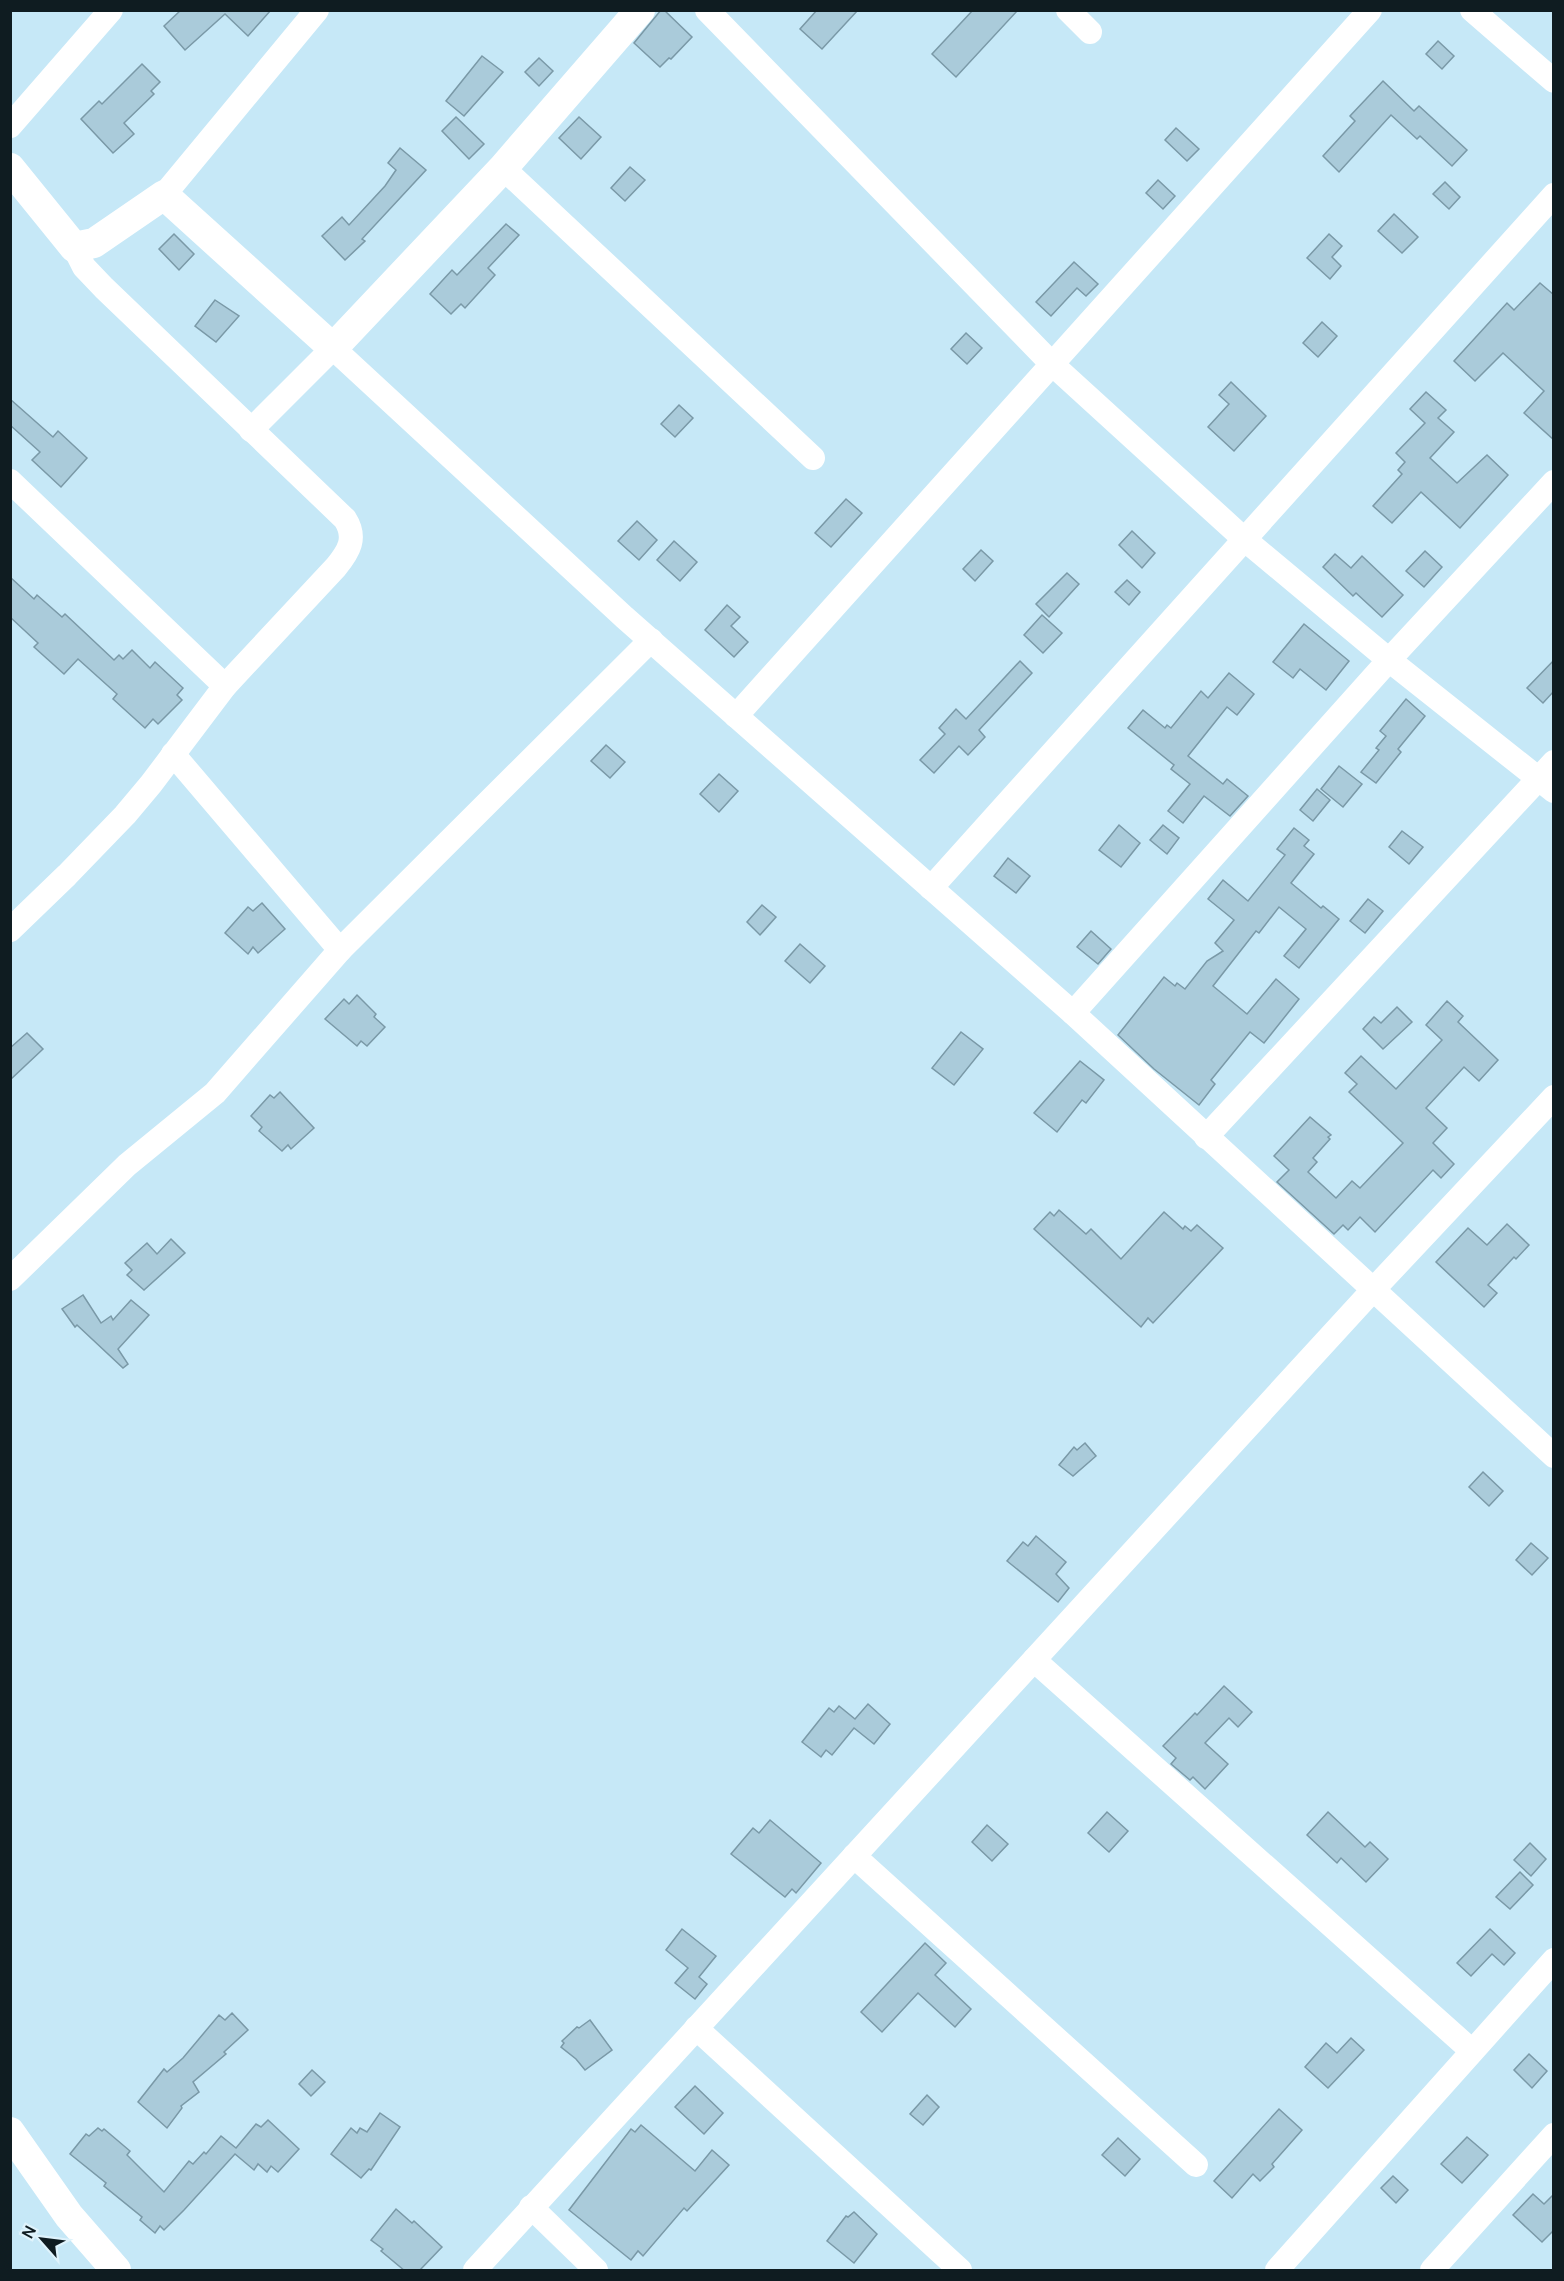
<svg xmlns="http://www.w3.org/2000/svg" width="1564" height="2281" font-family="Manrope,sans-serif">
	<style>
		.building { fill: #aacbda; stroke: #7a99a7; stroke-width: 1.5 }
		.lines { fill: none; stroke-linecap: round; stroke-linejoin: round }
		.minor { stroke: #fff; stroke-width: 24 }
		.tertiary { stroke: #fff; stroke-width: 30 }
	</style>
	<rect width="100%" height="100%" fill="#c6e8f7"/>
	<g class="building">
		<path d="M181 10H271L248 36 225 14 185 50 164 26Z"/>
		<path d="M661 10H664L692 37 671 59 669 58 660 67 634 43Z"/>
		<path d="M817 10H858L822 49 800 29Z"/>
		<path d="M973 10H1018L956 77 932 54Z"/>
		<path d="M1438 41 1454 56 1442 69 1426 54Z"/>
		<path d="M482 56 503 72 464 116 446 101Z"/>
		<path d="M539 58 553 71 539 86 525 72Z"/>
		<path d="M142 64 160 82 151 91 154 94 124 123 134 134 113 153 81 119 99 101 102 104Z"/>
		<path d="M1383 81 1414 111 1419 106 1467 150 1452 166 1420 136 1417 139 1391 115 1339 172 1323 156 1355 121 1350 116Z"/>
		<path d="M456 117 484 144 469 159 442 131Z"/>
		<path d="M579 117 601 137 581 159 559 138Z"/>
		<path d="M1176 128 1199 149 1187 161 1165 140Z"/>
		<path d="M400 148 426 170 362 239 365 241 345 260 322 236 342 217 349 225 385 186 396 170 388 163Z"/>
		<path d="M630 167 645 180 625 201 611 188Z"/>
		<path d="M1158 180 1175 196 1163 209 1146 193Z"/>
		<path d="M1445 182 1460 197 1449 209 1433 194Z"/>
		<path d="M1394 214 1418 237 1402 253 1378 231Z"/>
		<path d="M506 224 519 235 488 268 495 275 465 308 461 304 451 314 430 294 452 270 457 275Z"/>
		<path d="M174 234 194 254 179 270 159 249Z"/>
		<path d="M1329 234 1342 246 1332 257 1341 266 1330 279 1307 258Z"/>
		<path d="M1074 262 1098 284 1086 296 1077 288 1051 316 1036 302Z"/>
		<path d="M1540 283 1554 295V440L1524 413 1544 391 1503 353 1475 381 1454 361 1507 303 1514 310Z"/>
		<path d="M215 300 239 316 216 342 195 326Z"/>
		<path d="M1322 322 1337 336 1318 357 1303 343Z"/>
		<path d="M966 333 982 348 967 364 951 349Z"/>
		<path d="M1231 382 1266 416 1234 451 1208 427 1229 404 1219 395Z"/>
		<path d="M1426 392 1446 410 1438 418 1454 432 1430 458 1457 483 1487 455 1508 475 1460 528 1421 492 1392 523 1373 506 1402 474 1398 470 1405 462 1396 453 1425 423 1410 409Z"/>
		<path d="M10 399 53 437 58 431 87 458 61 487 32 460 40 452 10 425Z"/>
		<path d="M679 405 693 418 675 437 661 424Z"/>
		<path d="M846 499 862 513 831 547 815 533Z"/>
		<path d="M637 521 657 540 639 560 618 541Z"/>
		<path d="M1132 531 1155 553 1142 568 1119 545Z"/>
		<path d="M674 541 697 562 680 581 657 560Z"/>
		<path d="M981 550 993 561 975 581 963 569Z"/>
		<path d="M1425 551 1442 567 1424 587 1406 571Z"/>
		<path d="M1335 554 1351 568 1362 556 1403 595 1382 617 1356 593 1353 596 1323 567Z"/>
		<path d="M1067 573 1079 584 1049 617 1036 604Z"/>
		<path d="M10 577 34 599 37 595 62 617 65 614 114 660 119 655 123 659 132 650 150 668 155 662 183 688 177 695 182 700 158 724 153 719 145 728 113 699 117 694 78 659 64 674 34 647 38 643 10 617Z"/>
		<path d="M1127 580 1140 592 1129 605 1115 592Z"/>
		<path d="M727 605 740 617 731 626 748 642 734 657 705 630Z"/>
		<path d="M1042 615 1062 633 1043 653 1024 635Z"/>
		<path d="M1304 624 1349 661 1326 690 1300 669 1293 678 1273 662Z"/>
		<path d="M1554 660V691L1543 703 1527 688Z"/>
		<path d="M1020 661 1032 673 979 730 985 737 968 755 959 746 934 773 920 760 945 734 939 728 956 709 966 719Z"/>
		<path d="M1229 673 1254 694 1237 715 1227 707 1188 756 1223 784 1227 779 1248 796 1230 816 1204 796 1183 823 1168 811 1190 784 1171 769 1174 765 1128 728 1143 710 1165 728 1167 725 1171 728 1201 691 1208 698Z"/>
		<path d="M1406 699 1425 716 1398 749 1401 752 1376 783 1361 772 1379 750 1376 748 1386 736 1380 731Z"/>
		<path d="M606 745 625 762 610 778 591 761Z"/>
		<path d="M1339 766 1362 784 1343 807 1321 789Z"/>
		<path d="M719 774 738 791 719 812 700 794Z"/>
		<path d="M1317 789 1330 800 1313 821 1300 810Z"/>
		<path d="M1119 825 1140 843 1121 867 1099 850Z"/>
		<path d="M1163 825 1179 838 1167 854 1150 840Z"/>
		<path d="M1294 828 1309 840 1304 846 1314 854 1291 883 1321 908 1323 906 1339 919 1299 968 1284 956 1306 929 1279 907 1259 933 1256 931 1213 986 1247 1014 1276 979 1299 999 1264 1043 1250 1032 1211 1080 1215 1084 1199 1105 1154 1069 1118 1035 1164 977 1175 986 1177 983 1185 989 1207 961 1223 951 1215 943 1234 920 1208 899 1223 880 1248 901 1285 855 1277 849Z"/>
		<path d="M1402 831 1423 847 1409 864 1389 847Z"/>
		<path d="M1008 858 1030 876 1016 893 994 876Z"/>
		<path d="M1368 899 1383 911 1365 933 1350 921Z"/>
		<path d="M262 903 285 929 258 953 253 947 248 954 225 933 248 907 253 911Z"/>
		<path d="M762 905 776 917 760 935 747 922Z"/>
		<path d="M1091 931 1111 949 1098 964 1077 947Z"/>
		<path d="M800 944 825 966 810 983 785 961Z"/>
		<path d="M357 995 376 1014 374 1017 385 1027 367 1046 361 1041 357 1046 325 1019 344 999 349 1004Z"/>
		<path d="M1447 1001 1463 1016 1458 1022 1498 1060 1479 1081 1464 1067 1426 1108 1447 1128 1433 1143 1454 1164 1441 1178 1433 1170 1375 1232 1360 1217 1348 1230 1343 1225 1334 1234 1277 1182 1289 1170 1274 1156 1310 1117 1331 1135 1328 1137 1330 1139 1313 1158 1317 1162 1308 1172 1336 1198 1352 1181 1360 1188 1403 1143 1349 1092 1357 1084 1345 1073 1361 1056 1396 1089 1442 1040 1426 1025Z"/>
		<path d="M1397 1007 1412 1022 1383 1049 1363 1029 1374 1017 1381 1023Z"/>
		<path d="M961 1032 983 1049 954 1085 932 1068Z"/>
		<path d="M27 1033 43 1049 10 1080V1048Z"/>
		<path d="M1080 1061 1104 1080 1086 1103 1082 1100 1057 1132 1034 1113Z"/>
		<path d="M280 1092 314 1128 291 1149 288 1145 282 1151 259 1131 262 1127 251 1116 270 1095 274 1098Z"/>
		<path d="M1059 1210 1086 1234 1091 1229 1121 1259 1164 1212 1183 1229 1185 1226 1191 1231 1197 1225 1223 1248 1153 1323 1148 1318 1141 1327 1034 1229 1050 1212 1054 1216Z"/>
		<path d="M1507 1224 1529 1245 1516 1259 1514 1257 1488 1285 1497 1293 1484 1307 1436 1262 1468 1228 1487 1245Z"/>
		<path d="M171 1239 185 1253 144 1290 127 1275 132 1270 125 1263 147 1243 157 1254Z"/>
		<path d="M83 1295 101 1323 111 1316 113 1320 131 1300 149 1315 118 1349 128 1364 123 1368 77 1325 75 1327 62 1309Z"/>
		<path d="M1085 1443 1096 1456 1073 1476 1059 1465 1074 1447 1077 1450Z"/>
		<path d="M1483 1472 1503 1491 1489 1506 1469 1487Z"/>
		<path d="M1036 1536 1066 1562 1056 1574 1069 1588 1058 1602 1007 1561 1023 1542 1028 1546Z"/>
		<path d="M1531 1543 1548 1558 1532 1575 1516 1560Z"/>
		<path d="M1224 1686 1252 1712 1238 1727 1229 1718 1205 1743 1228 1764 1205 1789 1193 1777 1190 1780 1171 1764 1176 1758 1163 1746 1195 1713 1197 1715Z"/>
		<path d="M868 1704 890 1724 874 1744 854 1728 832 1755 826 1750 821 1757 802 1742 829 1708 834 1712 839 1706 855 1719Z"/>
		<path d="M1107 1812 1128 1831 1109 1852 1088 1833Z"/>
		<path d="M1328 1812 1365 1847 1370 1842 1388 1859 1366 1882 1341 1858 1337 1863 1307 1835Z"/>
		<path d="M770 1820 821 1863 796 1893 792 1889 785 1897 731 1854 753 1828 759 1833Z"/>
		<path d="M987 1825 1008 1844 992 1861 972 1842Z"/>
		<path d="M1530 1843 1546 1859 1531 1876 1514 1860Z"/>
		<path d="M1520 1872 1533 1885 1510 1909 1496 1897Z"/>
		<path d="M682 1929 716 1956 699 1977 707 1984 695 1999 675 1983 688 1968 666 1950Z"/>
		<path d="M1490 1929 1515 1953 1504 1965 1492 1954 1471 1976 1457 1963Z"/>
		<path d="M925 1943 946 1963 935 1975 971 2009 955 2027 918 1993 882 2032 861 2012Z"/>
		<path d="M232 2013 248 2030 224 2052 226 2054 193 2082 199 2092 181 2106 182 2108 167 2128 138 2102 164 2069 167 2072 183 2058 219 2015 225 2020Z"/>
		<path d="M590 2020 612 2050 585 2070 576 2059 561 2047 564 2043 562 2041 577 2027 579 2028Z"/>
		<path d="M1351 2038 1364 2050 1328 2088 1305 2067 1326 2043 1337 2053Z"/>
		<path d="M1529 2054 1547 2071 1532 2088 1514 2070Z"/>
		<path d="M312 2070 325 2082 311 2096 299 2084Z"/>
		<path d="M695 2086 723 2113 704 2134 675 2107Z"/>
		<path d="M927 2095 939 2107 923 2125 910 2114Z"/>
		<path d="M1279 2109 1302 2130 1272 2164 1274 2167 1260 2181 1253 2174 1232 2198 1214 2181Z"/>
		<path d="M380 2113 400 2127 371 2170 369 2169 361 2178 331 2154 351 2128 357 2133 360 2128 367 2132Z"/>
		<path d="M268 2120 299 2149 278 2172 271 2166 267 2172 258 2164 254 2170 235 2154 184 2210 164 2230 160 2226 155 2233 140 2220 142 2217 104 2186 106 2183 70 2154 86 2134 89 2136 98 2128 102 2131 104 2129 130 2151 127 2155 164 2192 189 2161 193 2164 204 2152 206 2154 221 2136 236 2148 256 2124 261 2127Z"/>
		<path d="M641 2125 695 2171 712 2150 729 2165 687 2211 684 2208 643 2256 638 2251 631 2260 569 2210 631 2129 635 2132Z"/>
		<path d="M1467 2137 1488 2155 1462 2183 1441 2164Z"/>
		<path d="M1118 2138 1140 2159 1125 2176 1102 2155Z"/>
		<path d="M1393 2176 1408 2190 1396 2203 1381 2188Z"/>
		<path d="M1533 2194 1544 2204 1554 2194V2230L1542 2242 1513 2215Z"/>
		<path d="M396 2209 412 2223 414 2221 442 2247 419 2271H405L381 2251 383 2249 371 2240Z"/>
		<path d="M854 2212 877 2234 854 2263 827 2241 846 2216 848 2217Z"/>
	</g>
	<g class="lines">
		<g class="minor">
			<path d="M707 10 1052 364 1244 539 1389 660 1554 791"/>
			<path d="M1068 10 1090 32"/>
			<path d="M1472 10 1554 81"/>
			<path d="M10 126 111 10"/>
			<path d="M503 168 813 458"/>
			<path d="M164 195 317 10"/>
			<path d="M251 430 333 348 624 617 1073 1013 1554 1456"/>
			<path d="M10 481 225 686"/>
			<path d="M736 716 1370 10"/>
			<path d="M173 754 340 950"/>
			<path d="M931 888 1554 195"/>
			<path d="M10 930 67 875 125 815 151 784 225 686 336 567C349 551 357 538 345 519L104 288 84 267 74 247"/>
			<path d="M1073 1013 1389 660 1554 482"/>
			<path d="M1206 1137 1554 762"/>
			<path d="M10 1279 127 1165 215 1093 340 950 651 640"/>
			<path d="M1034 1660 1472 2051"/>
			<path d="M854 1856 1196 2165"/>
			<path d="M696 2028 960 2270"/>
			<path d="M531 2207 596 2270"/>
			<path d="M475 2270 1372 1291 1554 1097"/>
			<path d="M1277 2270 1554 1960"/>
			<path d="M1432 2270 1554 2135"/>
		</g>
		<g class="tertiary">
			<path d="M10 168 74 247 94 243 164 195 333 348 503 168 640 10"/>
			<path d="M10 2132 69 2216 116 2270"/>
		</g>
	</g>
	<rect width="1564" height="2281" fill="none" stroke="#0f1c21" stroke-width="24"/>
	<g transform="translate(42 2239) rotate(298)" stroke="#dff3fc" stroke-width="4.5" paint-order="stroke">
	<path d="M0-4.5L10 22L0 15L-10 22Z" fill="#0f1c21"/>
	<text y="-9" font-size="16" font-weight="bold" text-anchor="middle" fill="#0f1c21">N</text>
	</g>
</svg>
